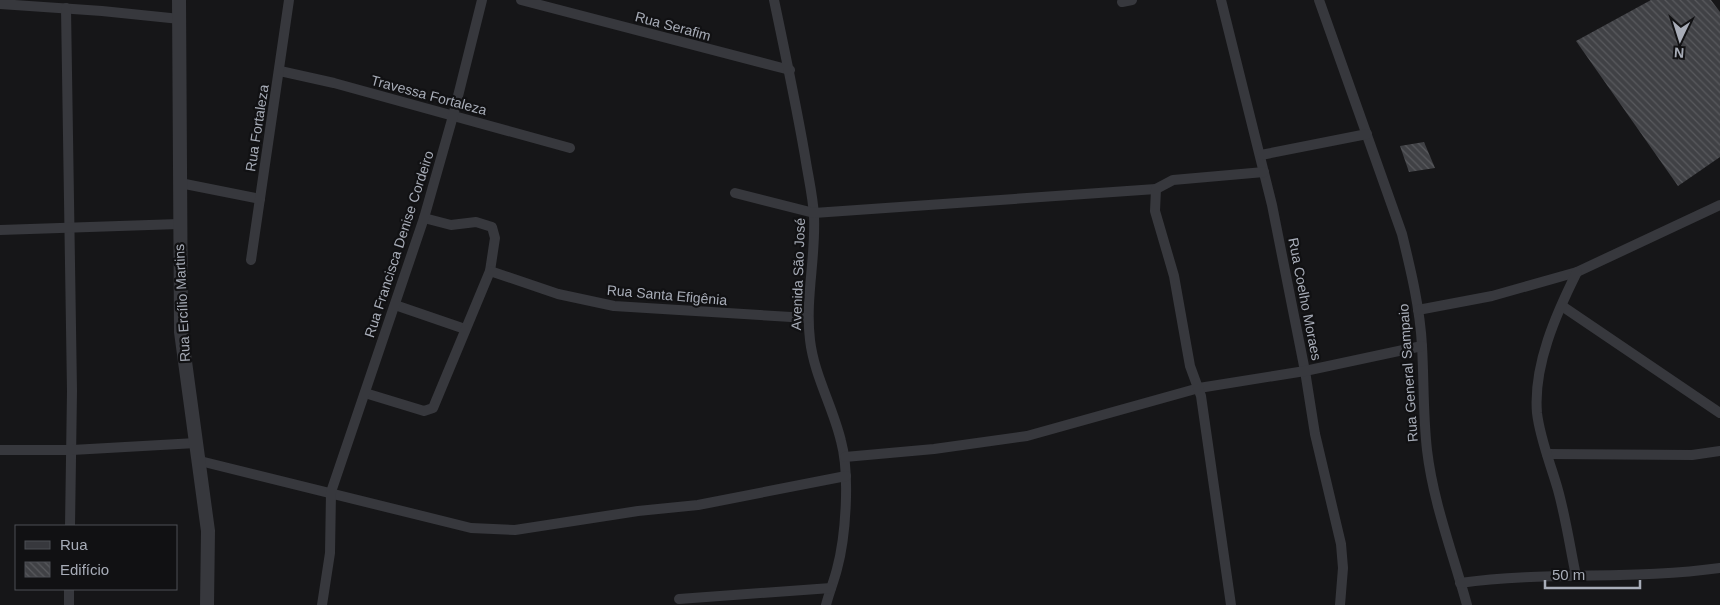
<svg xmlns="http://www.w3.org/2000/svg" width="1720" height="605" font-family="Arial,sans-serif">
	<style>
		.building { fill: url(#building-back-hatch) }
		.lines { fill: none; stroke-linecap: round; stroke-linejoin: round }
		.minor { stroke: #37383d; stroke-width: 10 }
		.tertiary { stroke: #37383d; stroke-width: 14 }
		.labels { text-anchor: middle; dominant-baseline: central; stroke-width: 4.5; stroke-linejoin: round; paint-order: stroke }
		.street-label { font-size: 14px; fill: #a8adb8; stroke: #111113 }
	</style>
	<defs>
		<pattern id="building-back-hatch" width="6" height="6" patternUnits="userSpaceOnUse" patternTransform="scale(1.25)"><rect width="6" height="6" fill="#404145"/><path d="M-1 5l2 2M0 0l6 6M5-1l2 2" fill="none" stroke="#595a5e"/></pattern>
	</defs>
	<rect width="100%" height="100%" fill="#161618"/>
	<g class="building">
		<path d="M1651 0H1711L1720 12V157L1678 186 1576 41Z"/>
		<path d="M1424 142 1435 168 1409 172 1400 146Z"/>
	</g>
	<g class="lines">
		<g class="minor">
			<path d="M521 0 790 70"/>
			<path d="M774 0C785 52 796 104 805 156 808 176 813 196 814 216 816 257 805 299 810 340 814 375 833 407 841 441 850 474 846 536 837 569 834 581 829 593 826 605"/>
			<path d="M1221 0 1272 205 1305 371 1315 434 1341 544 1343 568 1340 605"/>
			<path d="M1319 0 1402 234C1411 271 1420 308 1422 346 1424 381 1423 415 1427 450 1433 502 1453 554 1467 605"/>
			<path d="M1122 2 1132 0"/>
			<path d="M0 4 102 11 180 19"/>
			<path d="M66 8 72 391 70 526"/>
			<path d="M280 71 334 83 570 148"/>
			<path d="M1261 155 1367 134"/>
			<path d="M180 183 260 199"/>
			<path d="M735 193 814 213 1156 189"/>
			<path d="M424 218 451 225 476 222 492 227 495 238 490 271"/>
			<path d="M0 230 179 224"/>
			<path d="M251 260 289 0"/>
			<path d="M395 305 465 329"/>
			<path d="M1562 306 1720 413"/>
			<path d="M1418 310 1492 296 1577 272 1720 205"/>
			<path d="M365 393 424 411 433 408 490 271 558 294 614 306 808 318"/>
			<path d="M0 450H72L196 443"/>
			<path d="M1547 454 1692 455 1720 451"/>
			<path d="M845 457 934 449 1027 436 1199 388 1305 371 1422 346"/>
			<path d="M200 461 471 528 515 530 638 511 698 505 846 476"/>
			<path d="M1576 576C1570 547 1566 519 1558 490 1551 465 1540 439 1537 413 1533 366 1556 314 1577 272"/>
			<path d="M1460 583C1546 571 1634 580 1720 568"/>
			<path d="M679 599 831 588"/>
			<path d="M69 605V589"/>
			<path d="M322 605 330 553 331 492 424 218 453 116 482 0"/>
			<path d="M1231 605 1201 396 1190 366 1174 276 1155 211 1156 189 1173 180 1264 172"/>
		</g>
		<path class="tertiary" d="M179 0 181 332 208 531 207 605"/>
	</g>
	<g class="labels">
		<g class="street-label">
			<text transform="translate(673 26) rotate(15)">Rua Serafim</text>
			<text transform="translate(429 95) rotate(15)">Travessa Fortaleza</text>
			<text transform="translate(257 128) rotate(-81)">Rua Fortaleza</text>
			<text transform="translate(399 244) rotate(-72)">Rua Francisca Denise Cordeiro</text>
			<text transform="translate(798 274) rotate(-88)">Avenida São José</text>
			<text transform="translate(667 295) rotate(5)">Rua Santa Efigênia</text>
			<text transform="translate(1305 299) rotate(79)">Rua Coelho Moraes</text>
			<text transform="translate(182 303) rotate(-93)">Rua Ercílio Martins</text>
			<text transform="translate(1408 373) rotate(-94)">Rua General Sampaio</text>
		</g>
	</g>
	<rect x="15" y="525" width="162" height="65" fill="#111113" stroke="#4d4f55"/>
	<rect x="25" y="541" width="25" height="8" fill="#37383d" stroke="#4d4f55"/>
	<text x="60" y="550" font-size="15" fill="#a8adb8">Rua</text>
	<rect x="25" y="562" width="25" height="15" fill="url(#building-back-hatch)" stroke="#4d4f55"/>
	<text x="60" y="575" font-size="15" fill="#a8adb8">Edifício</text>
	<g transform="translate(1680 40) rotate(184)" stroke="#111113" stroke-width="4" paint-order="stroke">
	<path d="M0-4L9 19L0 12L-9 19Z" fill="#a8adb8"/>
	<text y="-8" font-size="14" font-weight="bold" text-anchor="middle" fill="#a8adb8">N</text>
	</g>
	<path d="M1545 580v8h95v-8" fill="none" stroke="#a8adb8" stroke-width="2.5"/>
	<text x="1552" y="580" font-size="15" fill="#a8adb8" stroke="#111113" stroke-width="4" paint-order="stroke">50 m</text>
</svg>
